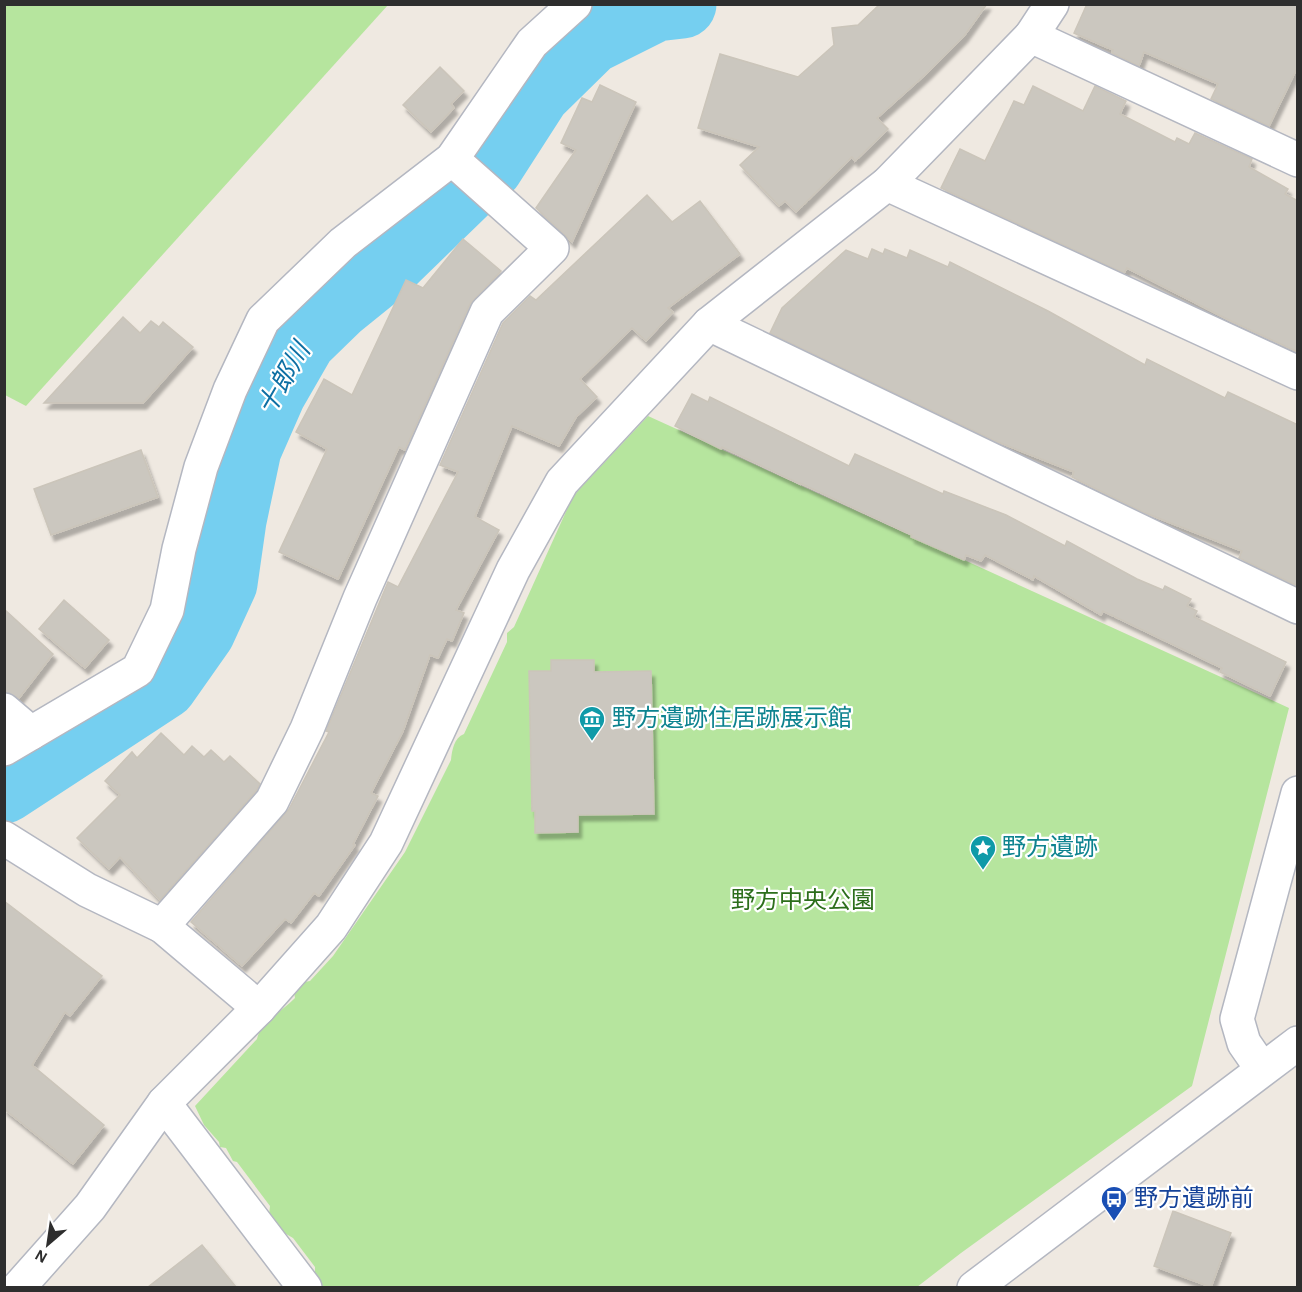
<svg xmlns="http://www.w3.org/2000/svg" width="1302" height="1292" font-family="'Alegreya Sans','Noto Sans JP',sans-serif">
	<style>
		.green { fill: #b6e59e }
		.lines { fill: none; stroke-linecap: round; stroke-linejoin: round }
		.river { stroke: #75cff0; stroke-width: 69 }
		.building { fill: #cbc7bf; stroke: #cbc5ba; stroke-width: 1.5; filter: url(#shadow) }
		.minor-casing { stroke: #b4b7c1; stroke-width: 36 }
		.minor { stroke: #fff; stroke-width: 33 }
		.labels { text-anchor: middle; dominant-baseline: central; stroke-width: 4.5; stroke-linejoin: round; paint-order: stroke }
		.culture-label { font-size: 24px; fill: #0d838f; stroke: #fff; text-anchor: start }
		.park-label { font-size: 24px; fill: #2c6e1b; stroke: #fff }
		.transit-label { font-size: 24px; fill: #164399; stroke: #fff; text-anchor: start }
		.water-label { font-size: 26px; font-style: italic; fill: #0d6fa3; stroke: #fff }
	</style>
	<defs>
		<filter id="shadow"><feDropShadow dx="3.5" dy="6" stdDeviation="1.5" flood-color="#0004"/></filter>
	</defs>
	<rect width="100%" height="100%" fill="#efe9e1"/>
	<g class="green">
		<path d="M4 5H388L26 406 5 395Z"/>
		<path d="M648 416 1289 708 1192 1086 961 1253 917 1287H321L315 1275V1267L293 1238 281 1231 269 1215 270 1206 237 1162 233 1161 226 1148 220 1147 219 1142 204 1125 195 1106 257 1039C261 1021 283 1011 295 998L294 992 299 983 310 981 333 956 405 852 451 760C452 750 454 738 464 734L507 642V633L514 627 573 496Z"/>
	</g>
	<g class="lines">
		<path class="river" d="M4 789 163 685 201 631 223 583 232 520 247 449 272 392 302 340 337 306 384 268 489 166 536 93 590 40 656 7 682 4"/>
	</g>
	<g class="building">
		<path d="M880 4H987L964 36 926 74 877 118 888 129 855 161 852 157 796 212 785 201 779 206 740 165 759 147 698 128 720 54 798 77 834 45 832 28 858 25Z"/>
		<path d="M1087 4H1298V66L1269 126 1211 99 1218 84 1144 52 1139 66 1112 53 1113 50 1074 33Z"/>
		<path d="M440 67 464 91 451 104 454 108 431 132 403 105Z"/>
		<path d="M600 85 636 102 572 242 536 208 576 150 561 143 582 98 592 102Z"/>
		<path d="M1033 86 1083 111 1095 86 1126 101 1120 114 1175 142 1177 138 1189 144 1195 133 1252 159 1249 167 1288 189 1285 194 1298 201V352L1233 322 1127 268 1124 273 941 188 960 149 985 161 1014 101 1024 105Z"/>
		<path d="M647 195 672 222 700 201 740 254 668 308 673 312 646 341 632 328 580 379 597 397 576 417 559 446 512 426 475 517 499 530 456 610 464 613 452 641 447 639 438 658 430 655 403 731 371 793 378 796 353 844 355 845 319 896 314 893 291 923 285 919 242 966 191 922 289 809 329 732 326 731 388 582 398 587 458 472 440 465 503 323 530 296 536 300Z"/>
		<path d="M463 239 501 271 470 304 405 450 399 447 338 579 279 552 327 449 296 432 324 379 352 395 406 280 423 288Z"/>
		<path d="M872 249 883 254 885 249 907 258 910 250 948 267 950 262 1048 311 1145 365 1147 359 1225 398 1228 392 1298 425V586L1239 558 1242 551 1143 512 1072 477 1074 472 993 440 770 333 782 308 846 250 868 259Z"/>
		<path d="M123 317 140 333 151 321 159 327 163 322 193 347 143 403H44Z"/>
		<path d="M692 394 708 402 710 397 849 466 855 454 943 494 944 491 1006 515 1065 546 1067 541 1137 579 1163 590 1165 586 1191 599 1187 606 1197 611 1194 617 1286 662 1270 696 1220 672 1222 668 1103 611 1101 615 1034 576 1033 580 985 555 981 561 966 555 964 560 911 537 912 535 800 483V484L722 447 721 449 675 426Z"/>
		<path d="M141 450 158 497 51 535 34 489Z"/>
		<path d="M64 600 109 640 85 668 39 629Z"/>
		<path d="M4 609 53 654 19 698 4 692Z"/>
		<path d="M551 660H594V672L651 671 654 814 578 815V832L535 833V811H532L529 671H551Z"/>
		<path d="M161 733 184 755 192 746 204 757 211 750 224 762 230 756 260 784 256 791 160 900 120 857 109 869 77 838 120 795 105 781 132 752 137 758Z"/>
		<path d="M4 901 102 976 70 1016 65 1012 32 1065 104 1125 73 1164 4 1109Z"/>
		<path d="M1173 1211 1231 1233 1211 1287 1154 1266Z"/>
		<path d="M202 1245 236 1287H148Z"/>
	</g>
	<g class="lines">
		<g class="minor-casing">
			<g id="minor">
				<path d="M1031 36 1298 160"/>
				<path d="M887 184 1298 373"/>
				<path d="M709 324 1298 607"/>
				<path d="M4 710 31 733"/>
				<path d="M4 749 138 670 167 610 179 549 201 467 230 390 263 320 343 243 452 159 532 43 575 4"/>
				<path d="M4 838 87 890 162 926 259 1008"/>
				<path d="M162 926 272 801 307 729 360 598 487 312 552 248 452 159"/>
				<path d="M1262 1069 1244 1043 1237 1019 1298 793"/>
				<path d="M164 1103 305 1288"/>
				<path d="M18 1288 90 1207 164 1103 259 1008 331 927 386 843 513 570 562 482 709 324 887 184 1031 36 1052 4"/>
				<path d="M974 1288 1298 1043"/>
			</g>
		</g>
		<use href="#minor" class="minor"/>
	</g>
	<defs>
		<g id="museum-pin" transform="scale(1.35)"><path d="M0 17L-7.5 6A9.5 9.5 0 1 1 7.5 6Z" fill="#0f9aa8" stroke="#fff"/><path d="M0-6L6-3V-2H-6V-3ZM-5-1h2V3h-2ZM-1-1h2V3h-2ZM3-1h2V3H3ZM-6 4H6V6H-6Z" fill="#fff"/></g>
		<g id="sight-pin" transform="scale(1.35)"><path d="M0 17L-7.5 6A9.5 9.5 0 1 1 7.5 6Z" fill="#0f9aa8" stroke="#fff"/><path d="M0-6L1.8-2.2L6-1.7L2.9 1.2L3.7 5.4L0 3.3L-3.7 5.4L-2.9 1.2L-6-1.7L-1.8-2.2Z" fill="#fff"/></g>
		<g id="bus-pin" transform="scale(1.35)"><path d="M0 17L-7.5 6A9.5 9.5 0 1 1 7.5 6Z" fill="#1a4fb4" stroke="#fff"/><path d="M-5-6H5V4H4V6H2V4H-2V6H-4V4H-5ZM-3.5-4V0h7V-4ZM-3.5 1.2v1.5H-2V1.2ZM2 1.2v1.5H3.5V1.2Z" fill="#fff"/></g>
	</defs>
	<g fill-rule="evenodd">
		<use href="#museum-pin" x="592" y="719"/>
		<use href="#sight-pin" x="983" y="848"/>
		<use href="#bus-pin" x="1114" y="1199"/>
	</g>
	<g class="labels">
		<g class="culture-label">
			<text x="612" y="719">野方遺跡住居跡展示館</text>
			<text x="1002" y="848">野方遺跡</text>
		</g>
		<g class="park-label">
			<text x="803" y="901">野方中央公園</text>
		</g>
		<g class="transit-label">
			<text x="1134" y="1199">野方遺跡前</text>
		</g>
		<g class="water-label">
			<text transform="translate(284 379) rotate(-60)">十郎川</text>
		</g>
	</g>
	<rect width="1302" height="1292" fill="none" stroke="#2e2e2e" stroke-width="12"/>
	<g transform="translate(48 1244) rotate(209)" stroke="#ffffff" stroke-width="4.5" paint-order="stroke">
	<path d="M0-4.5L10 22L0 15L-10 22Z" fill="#2e2e2e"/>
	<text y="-9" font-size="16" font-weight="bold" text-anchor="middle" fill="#2e2e2e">N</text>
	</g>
</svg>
